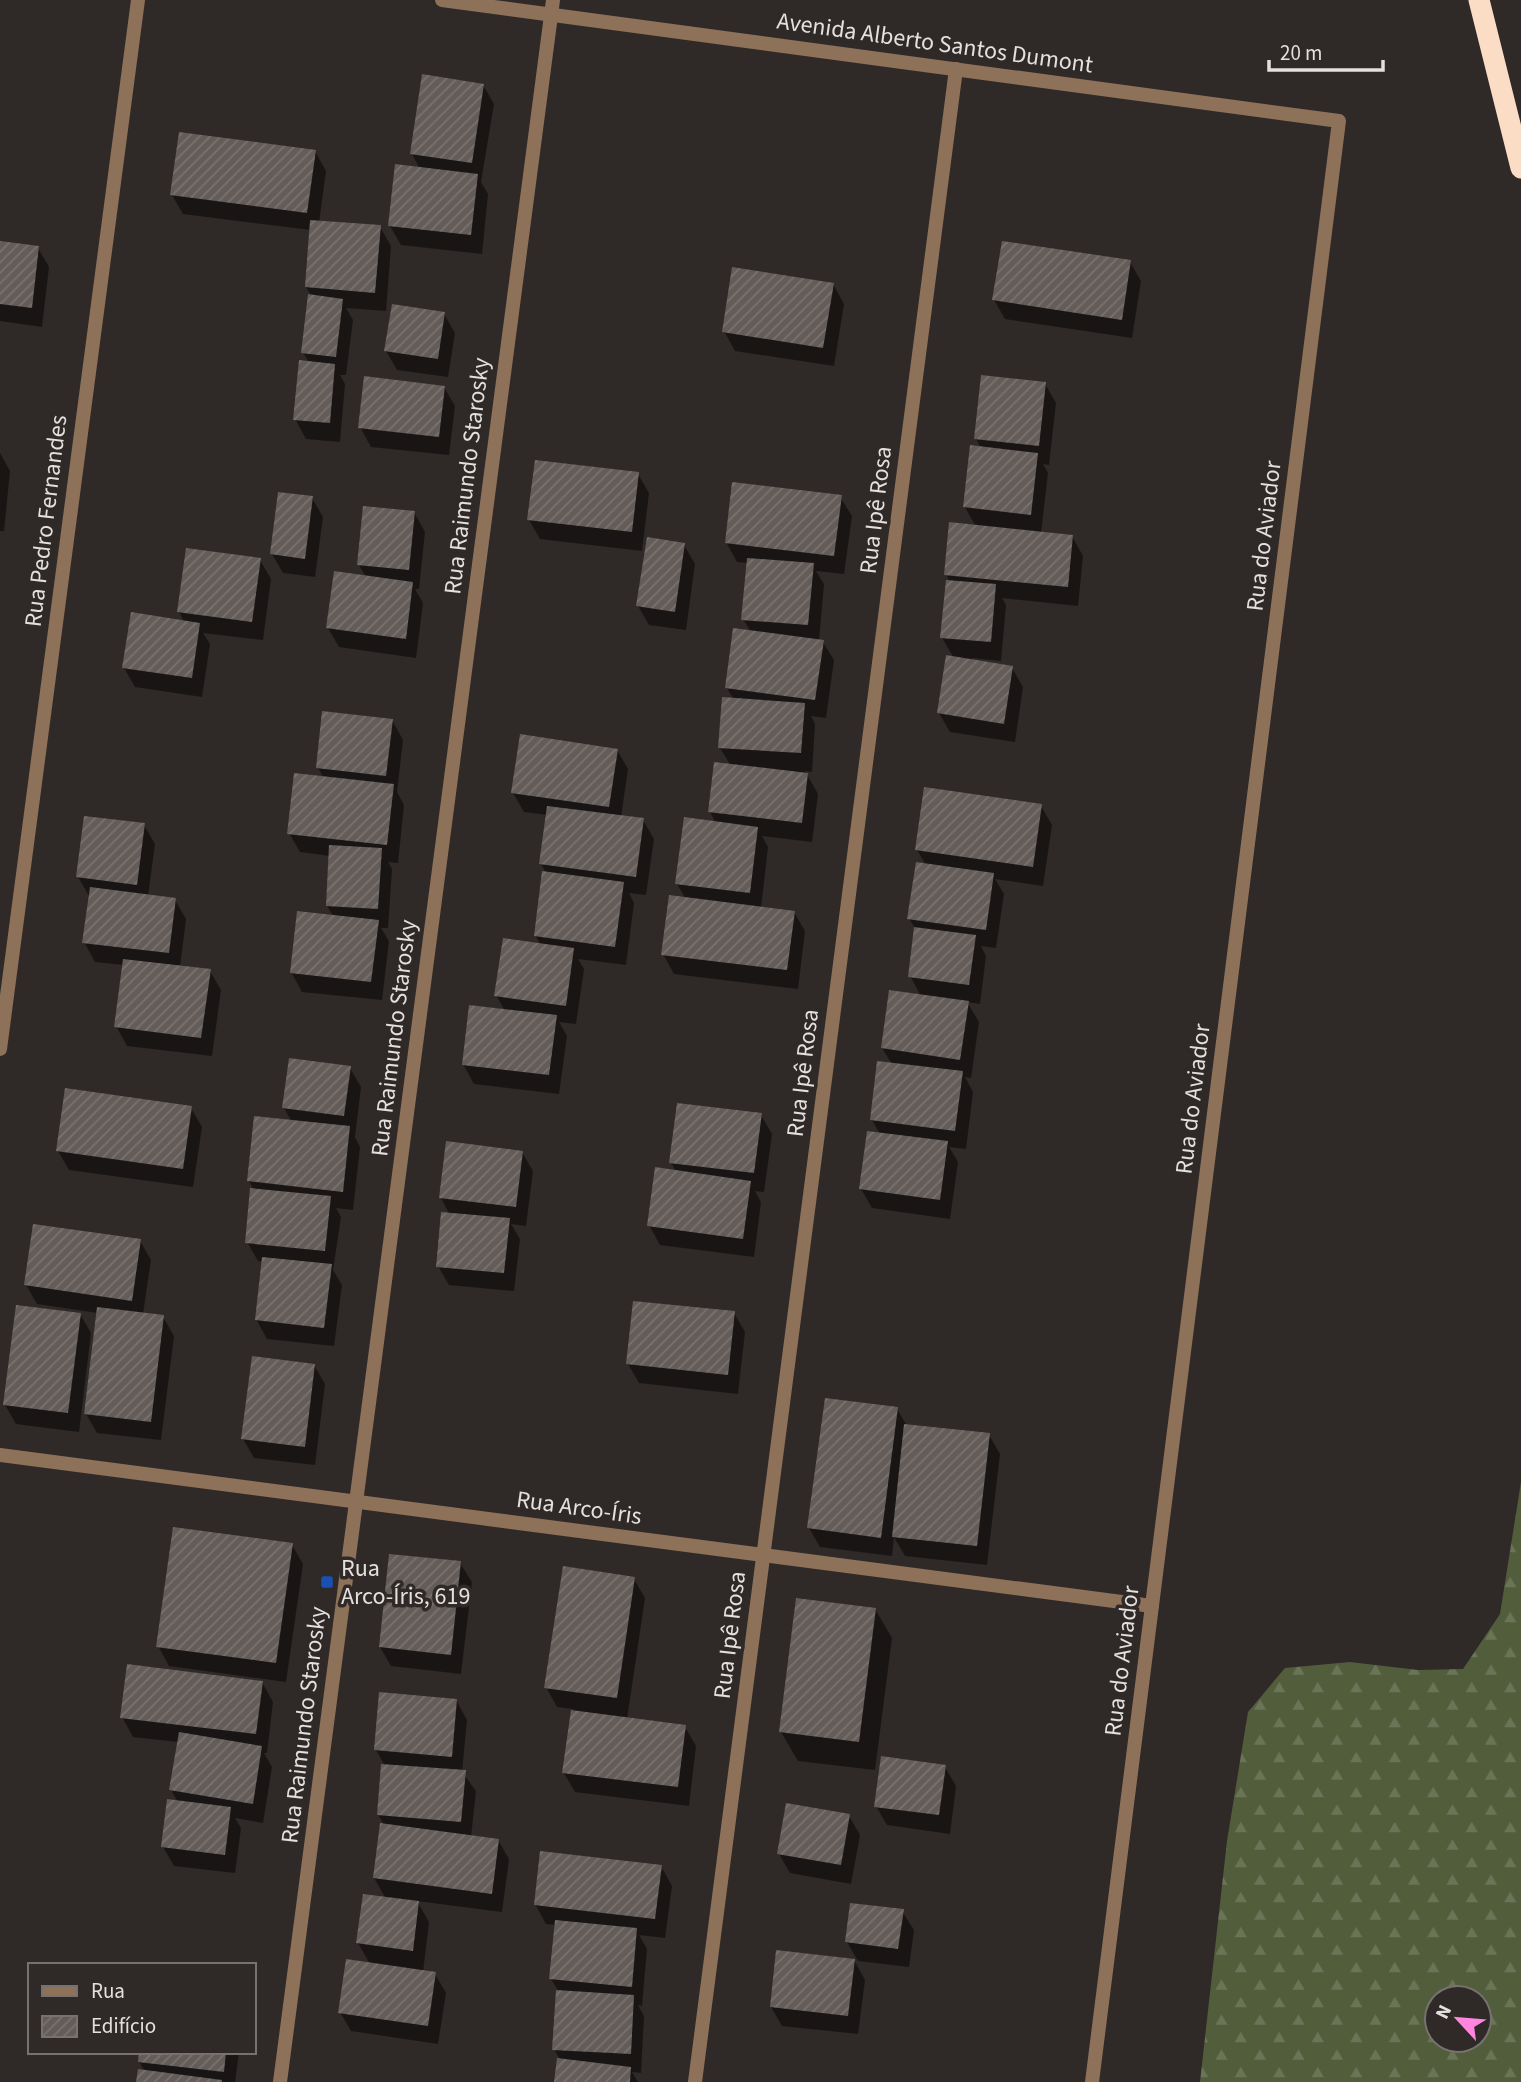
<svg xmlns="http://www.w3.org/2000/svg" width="1521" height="2082" font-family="'Source Sans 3',sans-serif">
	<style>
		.forest { fill: url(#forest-firs); fill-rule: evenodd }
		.shadow { fill: #0007 }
		.building { fill: url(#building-hatch) }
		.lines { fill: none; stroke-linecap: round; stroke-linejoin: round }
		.street { stroke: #8e7159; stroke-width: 14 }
		.highway { stroke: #fbddc6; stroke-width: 21 }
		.transit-dot { fill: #1a4fb4; stroke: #2f2927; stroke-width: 2.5 }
		.labels { text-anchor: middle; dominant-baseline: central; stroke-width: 7; stroke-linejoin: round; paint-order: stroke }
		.street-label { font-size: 24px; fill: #e4e0de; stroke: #2f2927 }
		.poi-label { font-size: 24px; fill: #e4e0de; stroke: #2f2927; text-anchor: start }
	</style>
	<defs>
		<pattern id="forest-firs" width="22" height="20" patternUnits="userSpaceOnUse" patternTransform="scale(1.75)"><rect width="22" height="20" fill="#515d3b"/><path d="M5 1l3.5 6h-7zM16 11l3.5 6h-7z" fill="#6a7457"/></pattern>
		<pattern id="building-hatch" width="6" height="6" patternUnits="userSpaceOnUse" patternTransform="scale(1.75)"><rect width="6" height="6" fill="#635c59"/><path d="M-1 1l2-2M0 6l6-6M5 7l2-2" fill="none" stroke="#797370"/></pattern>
	</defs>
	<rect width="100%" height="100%" fill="#2f2927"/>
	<path class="forest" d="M1521 1482V2082H1200L1227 1841 1248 1712 1285 1668 1350 1662 1418 1670 1463 1669 1500 1614ZM1437 1998H1479V2040H1437Z"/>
	<g class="shadow">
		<path d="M483 85 494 104 481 182 488 194 482 254 401 245 390 226 420 169 412 154Z"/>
		<path d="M315 151 326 171 319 223 380 227 391 246 386 311 346 308 353 320 346 375H340L345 384 340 442 306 439 295 419 309 363 303 352 312 297 306 287 311 230 183 214 172 195Z"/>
		<path d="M0 243 38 248 49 267 42 327 0 321Z"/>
		<path d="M1130 262 1141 281 1132 338 1005 319 994 300Z"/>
		<path d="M833 284 844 304 834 366 735 351 724 331Z"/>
		<path d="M444 314 455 333 448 377 397 370 386 351Z"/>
		<path d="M1045 384 1056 403 1049 465 1043 464 1048 473 1041 533 1072 536 1083 556 1078 606 1002 598 1006 605 1001 661 972 658 971 661 1012 668 1023 687 1015 742 950 732 939 713 954 658 942 638 950 582 946 575 976 527 965 507 981 448 976 439Z"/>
		<path d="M444 387 455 406 449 455 371 447 360 427Z"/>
		<path d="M0 453 10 471 4 531H0Z"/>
		<path d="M638 474 649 493 642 551 540 539 529 520Z"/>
		<path d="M840 497 852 516 844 574 816 571 824 584 819 641H822L834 660 826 718 811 716 815 724 812 772 805 771 818 794 812 842 762 836 768 847 761 908 794 912 805 931 798 989 674 974 663 954 686 899 677 884 716 823 710 812 731 766 720 748 734 700 727 688 751 632 743 619 748 563 737 562 726 542Z"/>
		<path d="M312 498 323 517 315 577 283 573 272 554Z"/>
		<path d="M414 512 425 532 419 589H415L423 603 416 658 339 647 328 628 366 577 359 565Z"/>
		<path d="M684 545 695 564 686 630 649 625 638 606Z"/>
		<path d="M260 560 271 579 263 640 203 633 210 644 202 697 135 687 124 668 185 623 179 612Z"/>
		<path d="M392 720 403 740 397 792 404 805 398 863 388 862 392 869 388 928H381L389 941 382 1000 302 992 291 972 334 917 327 906 330 856 300 852 289 833 324 778 318 768Z"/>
		<path d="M617 750 628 769 621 817 643 820 654 839 646 895 629 893 634 903 626 965 578 959 584 969 576 1024 559 1022 567 1036 559 1094 474 1084 463 1064 505 1011 496 995 541 945 535 935 547 874 541 864 548 815 524 812 513 793Z"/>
		<path d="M1041 806 1052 825 1043 886 995 879 1004 894 996 948 981 946 986 956 980 1004 967 1002 979 1022 971 1078 965 1077 973 1092 966 1149 949 1147 958 1162 950 1219 872 1208 861 1189 880 1134 872 1120 892 1064 882 1048 921 996 910 976 916 930 909 918 926 865 917 850Z"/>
		<path d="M144 825 155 844 148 896 175 900 186 919 180 967 210 971 221 990 212 1056 127 1046 116 1026 124 965 95 962 84 942 89 896 78 877Z"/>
		<path d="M350 1068 361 1087 355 1137 360 1147 353 1210 336 1208 341 1217 333 1270 342 1285 334 1346 267 1339 256 1319 263 1262 258 1261 247 1242 254 1190 249 1181 292 1122 284 1108Z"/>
		<path d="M191 1108 202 1127 193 1187 69 1170 58 1151Z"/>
		<path d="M761 1115 772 1134 764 1192 755 1191 761 1202 754 1257 660 1245 649 1225 676 1172 671 1162Z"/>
		<path d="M522 1152 533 1171 526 1226 511 1224 520 1239 514 1291 449 1285 438 1266 450 1215 441 1198Z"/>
		<path d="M140 1241 151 1260 143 1314 163 1317 174 1336 161 1440 97 1433 86 1414 98 1313 37 1304 26 1285Z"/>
		<path d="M734 1313 745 1332 738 1394 639 1383 628 1364Z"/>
		<path d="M80 1314 91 1333 79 1432 16 1424 5 1405Z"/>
		<path d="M314 1365 325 1384 315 1465 254 1458 243 1439Z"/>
		<path d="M897 1409 907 1426 989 1435 1000 1454 987 1565 905 1556 894 1537 892 1556 820 1547 809 1528Z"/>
		<path d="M292 1545 303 1564 286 1682 169 1666 158 1646Z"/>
		<path d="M460 1563 472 1582 461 1674 391 1666 380 1647Z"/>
		<path d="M634 1579 645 1598 627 1719 685 1727 696 1746 689 1806 575 1792 564 1773 573 1709 557 1707 546 1687Z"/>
		<path d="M875 1609 892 1638 875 1770 798 1761 781 1732Z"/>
		<path d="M262 1682 273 1702 267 1753H264L272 1767 263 1823 235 1818 241 1828 235 1873 174 1866 163 1847 178 1802 171 1790 179 1742 133 1737 122 1717Z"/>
		<path d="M456 1700 467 1720 462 1772 476 1791 471 1837 498 1840 509 1859 502 1912 417 1901 429 1922 423 1972 435 1974 446 1993 438 2044 351 2031 340 2012 370 1964 358 1943 386 1899 374 1878 385 1826 378 1815 385 1766 376 1750Z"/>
		<path d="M945 1767 956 1786 950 1834 887 1825 876 1806Z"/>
		<path d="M849 1816 860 1835 851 1884 790 1873 779 1854Z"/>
		<path d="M661 1866 672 1886 665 1938 639 1935 647 1949 642 2006 638 2005 644 2016 641 2073 632 2072 638 2082H556L561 2061 554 2049 559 1992 551 1979 556 1925 546 1924 535 1904Z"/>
		<path d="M902 1911 914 1930 909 1967 858 1961 847 1942Z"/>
		<path d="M854 1960 865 1980 858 2034 782 2026 771 2007Z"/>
		<path d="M141 2052H239L235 2082H138L145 2072 139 2061Z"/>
	</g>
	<g class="building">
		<path d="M422 74 484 84 472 163 410 154Z"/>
		<path d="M179 132 316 150 307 213 170 195Z"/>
		<path d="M395 164 478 174 471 235 388 226Z"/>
		<path d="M310 220 381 225 375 293 305 287Z"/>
		<path d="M0 241 39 246 32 308 0 304Z"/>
		<path d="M1002 241 1131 260 1122 320 992 300Z"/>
		<path d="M732 267 834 283 823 348 722 332Z"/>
		<path d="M308 294 343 299 336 357 301 353Z"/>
		<path d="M392 304 445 312 438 359 384 351Z"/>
		<path d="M299 360 335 364 330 423 293 420Z"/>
		<path d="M981 375 1046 382 1039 446 974 439Z"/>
		<path d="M364 376 445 386 439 437 358 428Z"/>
		<path d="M970 445 1038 453 1031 515 963 507Z"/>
		<path d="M535 460 639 472 632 532 527 520Z"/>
		<path d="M732 482 842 495 834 556 725 543Z"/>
		<path d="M278 492 313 496 305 559 270 554Z"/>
		<path d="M363 506 415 511 409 570 357 565Z"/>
		<path d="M949 522 1073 535 1068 587 944 575Z"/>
		<path d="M647 537 685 543 675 612 636 606Z"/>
		<path d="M186 548 261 558 252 622 177 612Z"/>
		<path d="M747 558 814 563 808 625 741 620Z"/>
		<path d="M334 571 413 582 406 639 326 628Z"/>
		<path d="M946 580 996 584 991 642 940 638Z"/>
		<path d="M131 612 200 623 192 678 122 668Z"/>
		<path d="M733 628 824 640 815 700 725 688Z"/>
		<path d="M946 655 1013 666 1004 724 937 713Z"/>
		<path d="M722 697 805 703 801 753 718 748Z"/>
		<path d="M322 711 393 719 386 776 316 768Z"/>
		<path d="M520 734 618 749 609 807 511 793Z"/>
		<path d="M714 762 808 773 802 823 708 812Z"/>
		<path d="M294 773 394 784 387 845 287 834Z"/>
		<path d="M924 787 1042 804 1033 867 915 850Z"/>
		<path d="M547 806 644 818 636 877 539 864Z"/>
		<path d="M84 816 145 823 137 885 76 877Z"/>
		<path d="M684 817 758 827 750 893 675 884Z"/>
		<path d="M329 845 382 848 378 909 326 906Z"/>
		<path d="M916 862 994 873 986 930 907 919Z"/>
		<path d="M542 871 624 882 615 947 534 936Z"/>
		<path d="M90 887 176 898 169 953 82 943Z"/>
		<path d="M669 895 795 911 787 970 661 955Z"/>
		<path d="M297 911 379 920 371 982 290 973Z"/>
		<path d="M914 927 976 935 969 985 908 977Z"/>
		<path d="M503 938 574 948 566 1006 494 996Z"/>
		<path d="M123 959 211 969 201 1038 114 1027Z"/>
		<path d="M889 990 969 1001 960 1060 881 1048Z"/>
		<path d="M469 1005 557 1015 549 1075 462 1065Z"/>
		<path d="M289 1058 351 1066 344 1116 282 1108Z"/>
		<path d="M877 1061 963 1071 955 1131 870 1120Z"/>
		<path d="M65 1088 192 1106 183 1169 56 1151Z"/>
		<path d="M677 1103 762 1113 754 1173 669 1163Z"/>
		<path d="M254 1116 350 1126 343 1192 247 1181Z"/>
		<path d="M867 1131 948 1141 940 1200 859 1189Z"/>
		<path d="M446 1141 523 1151 516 1207 439 1198Z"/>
		<path d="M655 1167 751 1181 743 1239 647 1226Z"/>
		<path d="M250 1188 331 1196 325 1251 245 1243Z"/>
		<path d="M441 1212 510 1218 504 1273 436 1267Z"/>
		<path d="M33 1224 141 1239 132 1301 24 1285Z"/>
		<path d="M262 1257 332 1264 324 1328 255 1320Z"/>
		<path d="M633 1301 735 1311 728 1375 626 1364Z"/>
		<path d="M16 1305 81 1313 68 1413 3 1405Z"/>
		<path d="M97 1307 164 1315 151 1422 84 1414Z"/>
		<path d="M252 1356 315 1364 305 1447 241 1439Z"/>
		<path d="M825 1398 898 1407 881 1538 807 1528Z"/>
		<path d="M904 1424 990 1433 977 1546 892 1537Z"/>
		<path d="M173 1527 293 1543 276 1663 156 1647Z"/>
		<path d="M389 1554 461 1561 451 1655 379 1647Z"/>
		<path d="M563 1566 635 1577 617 1698 544 1688Z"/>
		<path d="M796 1598 876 1608 859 1742 779 1732Z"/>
		<path d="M127 1664 263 1681 256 1734 120 1718Z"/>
		<path d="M379 1692 457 1699 452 1757 374 1750Z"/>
		<path d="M571 1710 686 1725 678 1787 562 1773Z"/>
		<path d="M179 1732 262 1746 253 1804 169 1790Z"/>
		<path d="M881 1756 946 1765 939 1815 874 1807Z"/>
		<path d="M381 1764 466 1770 461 1822 377 1815Z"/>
		<path d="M167 1799 231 1807 225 1855 161 1847Z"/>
		<path d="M786 1803 850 1814 841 1865 777 1854Z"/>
		<path d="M380 1823 499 1839 492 1894 373 1878Z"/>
		<path d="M540 1851 662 1865 655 1919 534 1905Z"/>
		<path d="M363 1894 419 1901 413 1951 356 1943Z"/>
		<path d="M850 1903 904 1909 898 1949 845 1942Z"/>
		<path d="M555 1920 637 1928 632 1987 549 1979Z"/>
		<path d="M776 1950 855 1959 848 2016 770 2007Z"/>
		<path d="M346 1959 436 1972 428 2026 338 2013Z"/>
		<path d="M556 1990 634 1995 631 2054 552 2050Z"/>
		<path d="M139 2052H226L224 2072 138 2062Z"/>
		<path d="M557 2058 631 2067 630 2082H554Z"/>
		<path d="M138 2069 222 2080V2082H136Z"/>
	</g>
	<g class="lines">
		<g class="street">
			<path d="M442 0 1339 121 1092 2082"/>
			<path d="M0 1049 138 0"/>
			<path d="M0 1455 1152 1606"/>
			<path d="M280 2082 553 0"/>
			<path d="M695 2082 956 69"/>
		</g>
		<path class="highway" d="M1479 0 1521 168"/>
	</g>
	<rect class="transit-dot" x="320" y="1575" width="14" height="14" rx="3.5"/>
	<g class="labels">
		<g class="street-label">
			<text transform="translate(935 43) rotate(8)">Avenida Alberto Santos Dumont</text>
			<text transform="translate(467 476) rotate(-83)">Rua Raimundo Starosky</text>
			<text transform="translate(876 510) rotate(-83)">Rua Ipê Rosa</text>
			<text transform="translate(46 521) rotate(-83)">Rua Pedro Fernandes</text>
			<text transform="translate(1264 536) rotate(-83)">Rua do Aviador</text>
			<text transform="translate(394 1038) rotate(-83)">Rua Raimundo Starosky</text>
			<text transform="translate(803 1073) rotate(-83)">Rua Ipê Rosa</text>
			<text transform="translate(1193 1099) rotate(-83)">Rua do Aviador</text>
			<text transform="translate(579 1508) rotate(8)">Rua Arco-Íris</text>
			<text transform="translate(730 1635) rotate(-83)">Rua Ipê Rosa</text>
			<text transform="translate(1122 1661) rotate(-83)">Rua do Aviador</text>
			<text transform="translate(304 1725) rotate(-83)">Rua Raimundo Starosky</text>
		</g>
		<g class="poi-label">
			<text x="341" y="1568">Rua<tspan x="341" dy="28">Arco-Íris, 619</tspan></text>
		</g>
	</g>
	<rect x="28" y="1963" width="228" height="91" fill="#2f2927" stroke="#777270" stroke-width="2"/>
	<rect x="42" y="1986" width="35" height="10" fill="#8e7159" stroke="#777270" stroke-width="2"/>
	<text x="91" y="1998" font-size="21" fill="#e4e0de">Rua</text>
	<rect x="42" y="2016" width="35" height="21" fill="url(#building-hatch)" stroke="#777270" stroke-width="2"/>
	<text x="91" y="2033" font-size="21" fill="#e4e0de">Edifício</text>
	<g transform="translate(1458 2019) rotate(296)"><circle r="33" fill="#2f2927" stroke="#777270" stroke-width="2"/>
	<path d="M0-5L12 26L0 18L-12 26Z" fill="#ff85de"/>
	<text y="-10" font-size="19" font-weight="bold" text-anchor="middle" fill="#e4e0de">N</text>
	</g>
	<path d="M1269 60v10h114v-10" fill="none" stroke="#e4e0de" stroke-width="3.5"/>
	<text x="1280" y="60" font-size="21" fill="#e4e0de" stroke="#2f2927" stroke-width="5" paint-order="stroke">20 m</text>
</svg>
